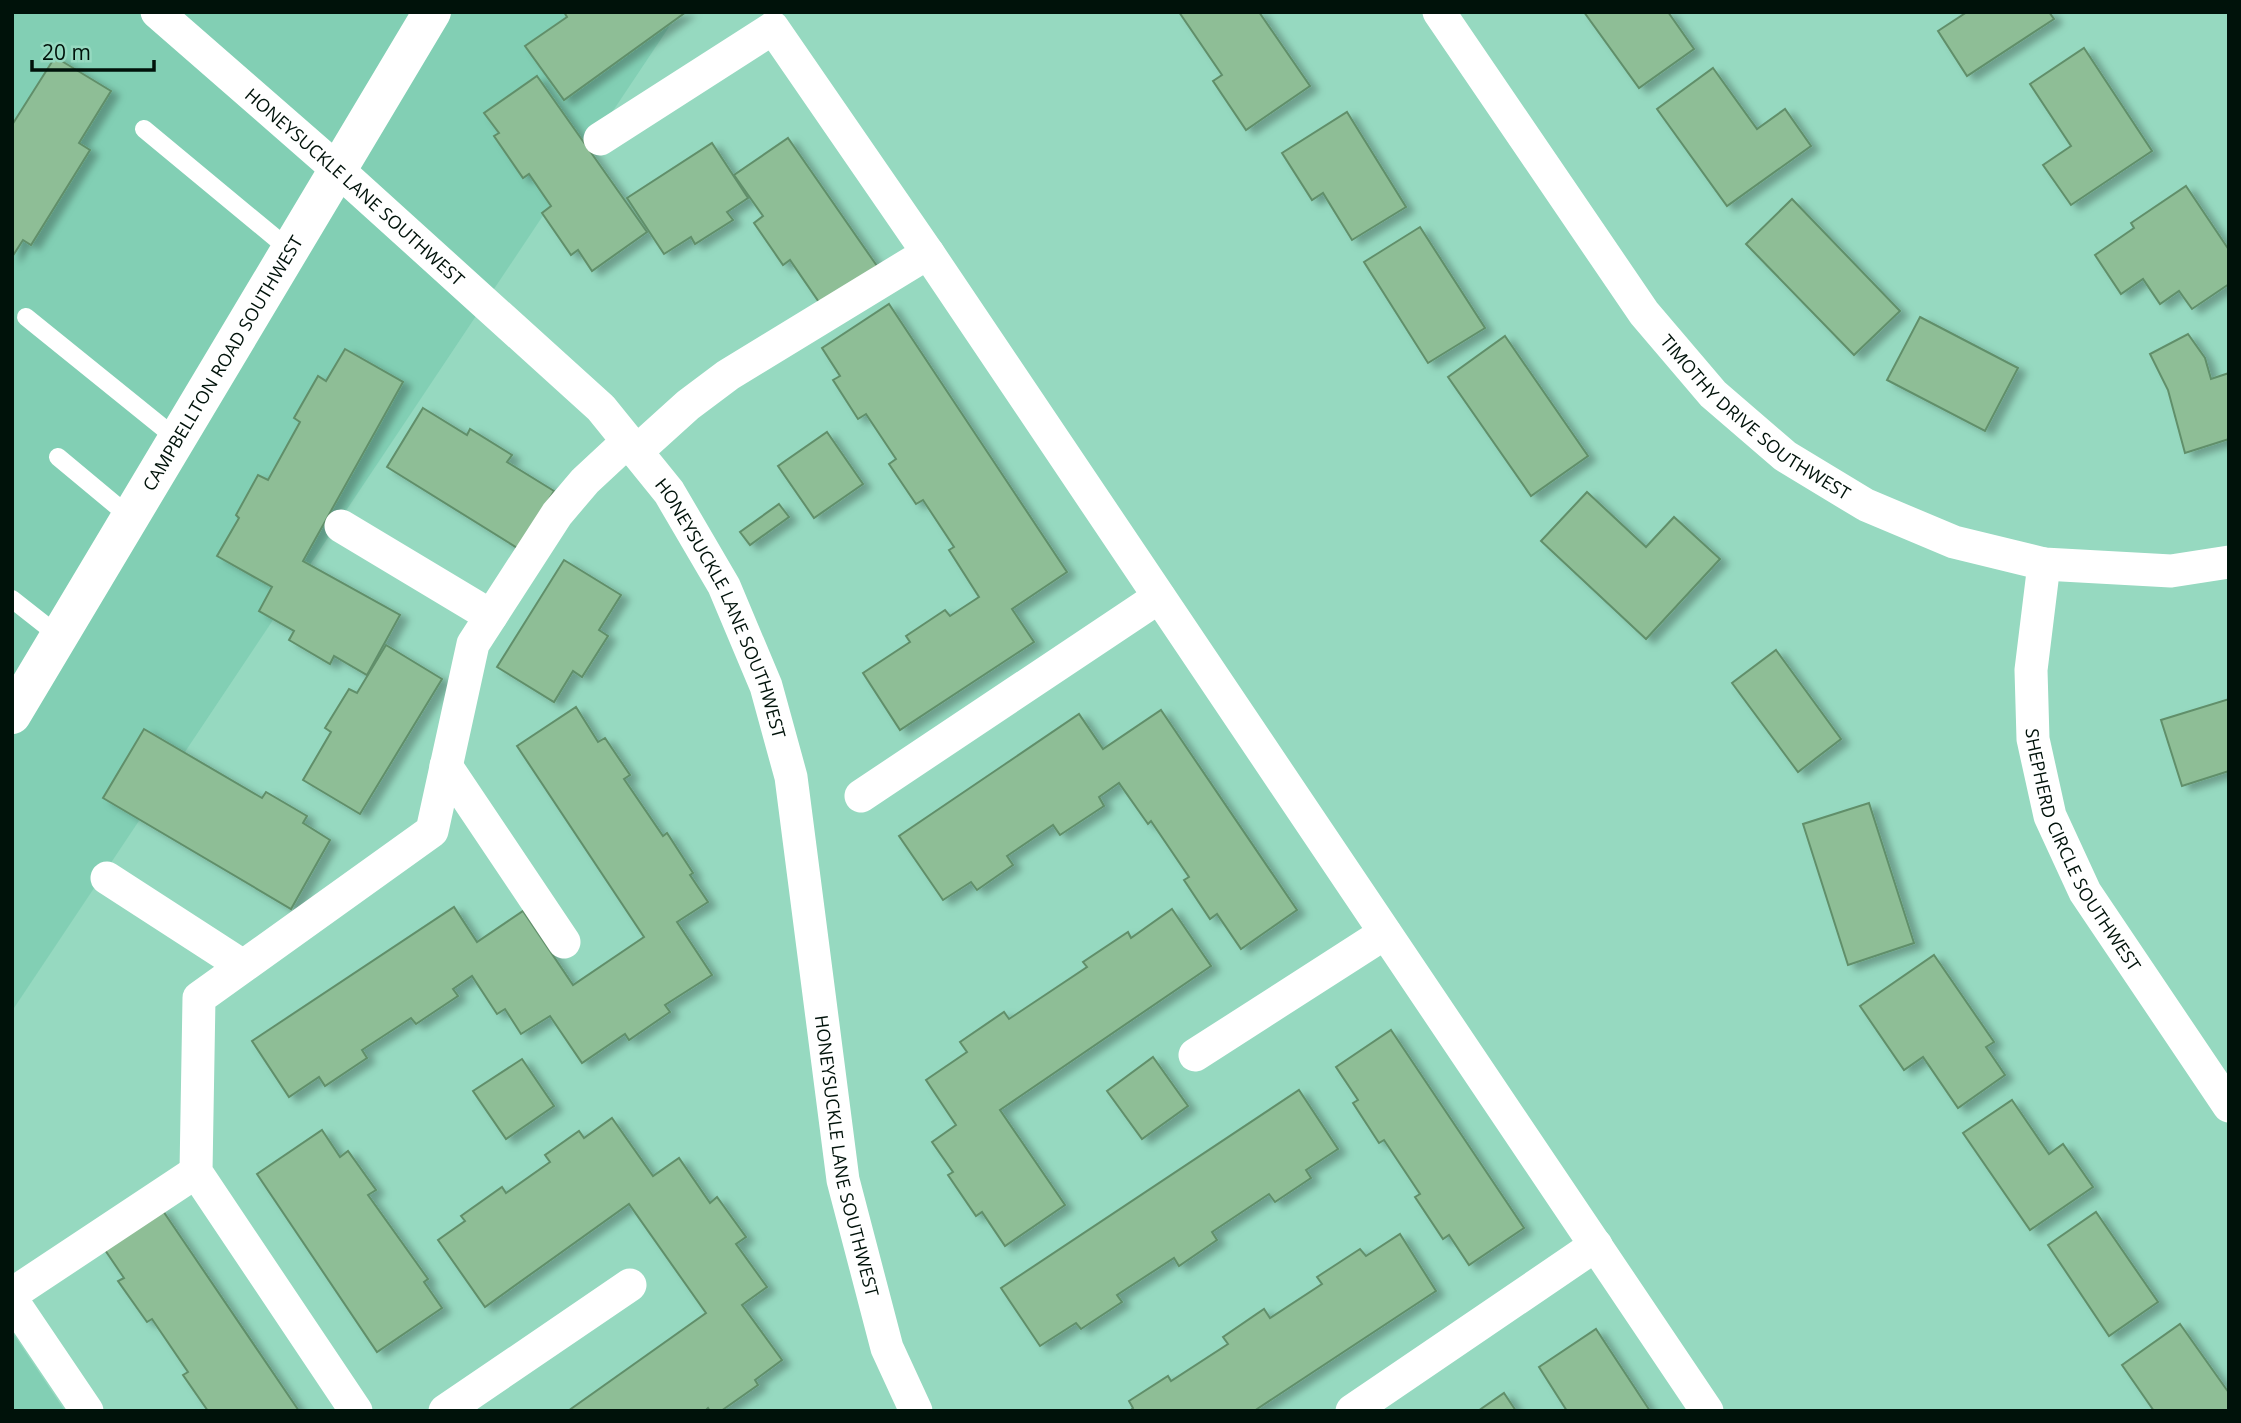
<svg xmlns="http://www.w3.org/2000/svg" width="2241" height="1423" font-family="'Open Sans',sans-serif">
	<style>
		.built { fill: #82cfb4 }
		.building { fill: #8ebe96; stroke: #618f6a; stroke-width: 2; filter: url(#shadow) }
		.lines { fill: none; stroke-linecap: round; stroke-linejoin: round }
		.service { stroke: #fff; stroke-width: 18 }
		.minor { stroke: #fff; stroke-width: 33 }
		.secondary { stroke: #fff; stroke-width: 38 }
		.labels { text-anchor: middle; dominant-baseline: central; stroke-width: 5; stroke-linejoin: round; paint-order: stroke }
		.street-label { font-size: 18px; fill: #00120a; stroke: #96d9c0 }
	</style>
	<defs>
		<filter id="shadow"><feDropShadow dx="8" dy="4.5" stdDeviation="3.5" flood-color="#0004"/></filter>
	</defs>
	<rect width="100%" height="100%" fill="#96d9c0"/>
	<g class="built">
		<path d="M12 12H679L12 1011Z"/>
		<path d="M12 1332 65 1411H12Z"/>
	</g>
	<g class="building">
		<path d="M564 12H686L564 100 525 46 567 17Z"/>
		<path d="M1179 12H1259L1310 86 1246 130 1213 81 1222 75Z"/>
		<path d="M1584 12H1668L1694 49 1639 88Z"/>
		<path d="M1967 12H2049L2054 19 1967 76 1938 31Z"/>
		<path d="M2084 48 2152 151 2071 205 2043 165 2071 146 2030 84Z"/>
		<path d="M55 57 111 91 79 143 90 150 31 245 23 240 12 257V125Z"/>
		<path d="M1713 68 1757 129 1785 109 1811 146 1727 206 1657 109Z"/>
		<path d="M537 76 647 232 592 271 578 250 571 255 542 213 551 206 529 174 523 178 494 136 499 133 484 113Z"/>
		<path d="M1347 112 1406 207 1352 240 1323 193 1312 200 1282 153Z"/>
		<path d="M788 138 877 266 821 305 790 260 783 265 754 223 763 216 734 175Z"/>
		<path d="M712 143 748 198 727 212 733 220 695 244 691 237 664 254 627 198Z"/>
		<path d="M2186 186 2229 250V284L2192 309 2179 291 2160 304 2143 279 2121 294 2095 255 2134 228 2131 223Z"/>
		<path d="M1792 199 1900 311 1854 355 1746 244Z"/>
		<path d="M1420 227 1485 328 1428 363 1364 262Z"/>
		<path d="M889 304 1067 572 1012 609 1034 642 900 730 863 673 910 642 906 636 945 610 950 616 979 597 949 550 954 547 923 500 916 504 889 464 896 459 866 414 858 419 833 380 840 376 822 348Z"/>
		<path d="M1920 317 2018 368 1985 431 1887 380Z"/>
		<path d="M2188 334 2205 358 2211 379 2229 373V439L2185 453 2168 390 2150 354Z"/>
		<path d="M1505 336 1588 456 1531 496 1448 377Z"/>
		<path d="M345 349 403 382 303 561 400 615 367 675 334 656 330 664 289 640 294 631 259 611 272 587 217 556 239 518 236 515 258 475 268 480 300 422 294 418 318 376 326 381Z"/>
		<path d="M423 408 467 435 470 429 512 455 507 462 554 491 519 549 387 467Z"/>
		<path d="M827 432 863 484 814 518 778 466Z"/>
		<path d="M1587 492 1646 547 1674 517 1720 559 1646 639 1541 541Z"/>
		<path d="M779 504 789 517 750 545 740 532Z"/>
		<path d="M564 560 621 595 599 630 608 636 582 677 573 671 554 702 497 667Z"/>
		<path d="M386 645 442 679 360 814 303 780 331 732 325 728 349 689 357 693Z"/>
		<path d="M1776 650 1841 739 1798 772 1732 683Z"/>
		<path d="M2229 699V771L2182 786 2161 720Z"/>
		<path d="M576 707 598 742 605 738 630 775 624 779 663 836 667 833 693 873 690 875 708 902 677 922 712 975 665 1005 670 1012 629 1040 625 1034 582 1063 550 1016 521 1034 505 1009 497 1014 472 976 453 989 458 996 416 1024 411 1018 362 1050 367 1058 325 1086 319 1077 289 1097 252 1041 454 907 477 942 523 911 573 985 644 937 517 746Z"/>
		<path d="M1161 710 1297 910 1241 949 1217 914 1210 919 1184 880 1189 877 1151 821 1148 824 1119 783 1099 797 1104 806 1060 835 1053 825 1007 856 1013 865 977 890 971 882 943 900 899 836 1079 714 1103 749Z"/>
		<path d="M144 729 262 798 266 792 307 816 303 823 330 840 291 909 103 798Z"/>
		<path d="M1869 803 1914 943 1848 965 1803 824Z"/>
		<path d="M1172 909 1211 966 1000 1110 1065 1205 1005 1246 982 1212 976 1216 948 1175 953 1172 932 1142 956 1125 926 1080 967 1052 960 1042 1004 1012 1009 1019 1087 967 1083 962 1128 932 1131 938Z"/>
		<path d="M1934 955 1994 1042 1986 1047 2005 1075 1958 1108 1923 1057 1904 1070 1860 1006Z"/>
		<path d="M1391 1030 1524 1228 1469 1265 1449 1235 1443 1239 1415 1197 1420 1194 1384 1140 1379 1143 1353 1103 1358 1100 1336 1067Z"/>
		<path d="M1153 1057 1188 1106 1142 1139 1107 1091Z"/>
		<path d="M522 1059 554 1106 506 1139 473 1091Z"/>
		<path d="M1299 1090 1338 1149 1306 1170 1311 1178 1275 1202 1269 1194 1212 1232 1217 1240 1179 1266 1174 1258 1117 1295 1122 1302 1081 1329 1076 1323 1040 1346 1001 1288Z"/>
		<path d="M2012 1100 2049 1154 2063 1144 2093 1187 2030 1230 1963 1133Z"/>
		<path d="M612 1118 653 1176 679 1158 710 1203 717 1197 746 1237 736 1244 767 1287 742 1305 782 1360 755 1380 758 1385 721 1411H710L708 1408 705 1411H568L706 1313 629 1204 485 1307 438 1240 465 1221 461 1216 502 1187 506 1193 550 1162 545 1155 579 1131 584 1138Z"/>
		<path d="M322 1130 340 1157 348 1151 376 1190 368 1195 428 1279 424 1282 442 1308 377 1352 257 1174Z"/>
		<path d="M161 1208 299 1411H208L183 1375 188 1372 152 1319 147 1322 118 1281 124 1278 103 1247Z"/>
		<path d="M2096 1212 2158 1302 2109 1336 2048 1245Z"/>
		<path d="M1400 1234 1436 1291 1254 1411H1130L1133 1408 1129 1401 1168 1376 1171 1381 1228 1344 1223 1337 1264 1309 1270 1318 1322 1284 1317 1277 1360 1249 1366 1256Z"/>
		<path d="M2180 1324 2229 1393V1411H2154L2122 1365Z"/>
		<path d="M1596 1329 1650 1411H1567L1539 1367Z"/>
		<path d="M1504 1393 1516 1411H1478Z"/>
	</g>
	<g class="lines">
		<g class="service">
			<path d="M144 129 290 250"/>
			<path d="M26 317 177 439"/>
			<path d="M58 457 130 517"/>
			<path d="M12 599 59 636"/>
		</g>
		<g class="minor">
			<path id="s1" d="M157 12 338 170 601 408 669 492 724 586 766 686 791 777 843 1180 887 1348 916 1411"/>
			<path id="s2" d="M1439 12 1644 313 1713 394 1785 456 1866 505 1954 542 2044 564 2171 571 2229 562"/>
			<path d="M600 139 773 28 928 253 728 375 688 405 636 452"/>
			<path d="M928 253 1707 1411"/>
			<path d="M341 526 491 616"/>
			<path id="s3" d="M2044 564 2031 670 2033 739 2050 816 2085 892 2229 1106"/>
			<path d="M446 766 564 942"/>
			<path d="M861 796 1159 597"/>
			<path d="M107 878 243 966"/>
			<path d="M1195 1055 1385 933"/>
			<path d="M12 1294 196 1172"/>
			<path d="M12 1300 87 1411"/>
			<path d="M356 1411 196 1172 199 998 432 831 473 644 557 514 585 481 628 441"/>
			<path d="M445 1411 630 1285"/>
			<path d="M1352 1411 1596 1245"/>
		</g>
		<path class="secondary" id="s4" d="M12 715 432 12"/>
	</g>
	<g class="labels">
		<g class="street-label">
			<text stroke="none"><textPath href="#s1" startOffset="264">HONEYSUCKLE LANE SOUTHWEST</textPath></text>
			<text stroke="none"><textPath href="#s4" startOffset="410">CAMPBELLTON ROAD SOUTHWEST</textPath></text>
			<text stroke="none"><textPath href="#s2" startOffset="518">TIMOTHY DRIVE SOUTHWEST</textPath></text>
			<text stroke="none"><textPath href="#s1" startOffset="831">HONEYSUCKLE LANE SOUTHWEST</textPath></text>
			<text stroke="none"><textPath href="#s3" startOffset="298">SHEPHERD CIRCLE SOUTHWEST</textPath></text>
			<text stroke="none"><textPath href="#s1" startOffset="1398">HONEYSUCKLE LANE SOUTHWEST</textPath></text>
		</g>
	</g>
	<rect width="2241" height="1423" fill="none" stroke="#00120a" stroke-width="28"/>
	<path d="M32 60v10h122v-10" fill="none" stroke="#00120a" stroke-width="3.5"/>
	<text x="42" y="60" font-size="21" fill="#00120a" stroke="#96d9c0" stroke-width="5" paint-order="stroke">20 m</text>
</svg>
